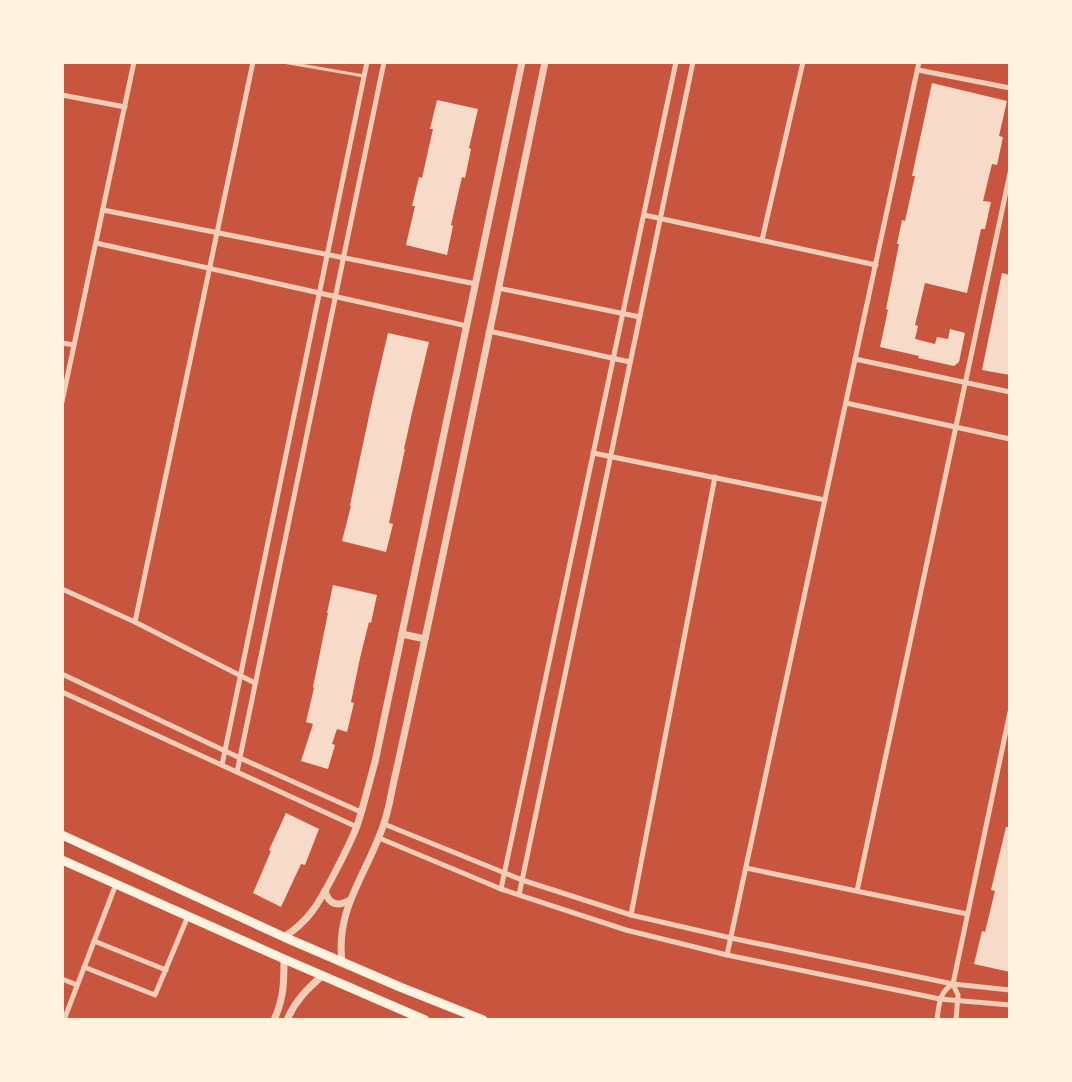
<svg xmlns="http://www.w3.org/2000/svg" width="1072" height="1082" font-family="'Alegreya Sans',sans-serif">
	<style>
		.building { fill: #f7dbc8 }
		.lines { fill: none; stroke-linecap: round; stroke-linejoin: round }
		.service { stroke: #f1ccb7; stroke-width: 3 }
		.minor { stroke: #f1ccb7; stroke-width: 5 }
		.tertiary { stroke: #f1ccb7; stroke-width: 7 }
		.primary { stroke: #fff3e0; stroke-width: 9 }
	</style>
	<rect width="100%" height="100%" fill="#c8553d"/>
	<g class="building">
		<path d="M932 83 1007 101 999 136 1003 137 997 165 992 164 983 201 991 202 985 229H981L967 293 925 283 915 325 918 326 915 339 935 344 937 337 948 339 950 329 965 333 959 362 954 366 918 358 919 356 880 347 888 310 886 309 899 244H897L902 220 905 221 915 176H912Z"/>
		<path d="M437 100 478 109 469 148 471 149 465 178 462 177 451 225 453 226 447 255 406 245 415 206H412L419 177 422 178 433 129H430Z"/>
		<path d="M1002 273 1010 275V375L982 370Z"/>
		<path d="M388 333 429 342 412 413 404 449H405L389 523 393 524 386 552 342 541 351 506 350 505 373 397Z"/>
		<path d="M333 585 377 595 371 623 369 622 360 658 351 702 354 703 347 732 337 729 332 744 335 745 328 769 301 761 313 724 306 722 314 688 313 687 328 613H327Z"/>
		<path d="M286 813 319 829 305 865 301 864 281 907 253 893 271 851 269 850Z"/>
		<path d="M1006 827H1010V972L974 964 982 931 985 932 995 891 991 890Z"/>
	</g>
	<g class="lines">
		<path class="service" d="M283 62 364 76"/>
		<g class="minor">
			<path d="M918 70 1010 88"/>
			<path d="M62 95 125 107"/>
			<path d="M103 210 476 284"/>
			<path d="M644 215 876 265"/>
			<path d="M762 240 803 62"/>
			<path d="M96 243 467 326"/>
			<path d="M498 288 640 317"/>
			<path d="M489 331 630 362"/>
			<path d="M62 343 74 345"/>
			<path d="M855 359 1010 392"/>
			<path d="M62 402 134 62"/>
			<path d="M846 403 1010 439"/>
			<path d="M593 453 825 500"/>
			<path d="M62 589 135 622 255 683"/>
			<path d="M135 622 253 62"/>
			<path d="M62 674 240 758 361 812"/>
			<path d="M62 692 357 827"/>
			<path d="M222 765 367 62"/>
			<path d="M237 772 384 62"/>
			<path d="M384 824 522 880 631 915 731 938 953 984 1010 990"/>
			<path d="M379 838 501 889 626 930 727 955 940 999 1010 1005"/>
			<path d="M746 868 967 914"/>
			<path d="M501 889 676 62"/>
			<path d="M857 891 1010 173"/>
			<path d="M519 895 693 62"/>
			<path d="M631 915 715 477"/>
			<path d="M94 941 166 970"/>
			<path d="M727 955 919 62"/>
			<path d="M84 967 155 995 188 916"/>
			<path d="M62 979 77 985"/>
			<path d="M953 984 958 995 956 1020"/>
			<path d="M64 1020 116 884"/>
			<path d="M937 1020C939 1005 939 992 953 984L1010 712"/>
		</g>
		<g class="tertiary">
			<path d="M402 634 425 639"/>
			<path d="M325 891C329 905 338 907 350 900"/>
			<path d="M284 937C309 921 319 903 332 878 341 861 350 844 357 826 364 805 369 783 375 762L522 62"/>
			<path d="M342 962C336 913 361 882 378 839 385 824 389 807 392 790 446 548 495 305 545 62"/>
			<path d="M274 1020C284 998 284 982 284 959"/>
			<path d="M287 1020C295 1001 307 989 322 976"/>
		</g>
		<g class="primary">
			<path d="M62 835 284 937 400 987 483 1020"/>
			<path d="M62 860 284 959 425 1020"/>
		</g>
	</g>
	<rect width="1072" height="1082" fill="none" stroke="#fff3e0" stroke-width="128"/>
</svg>
